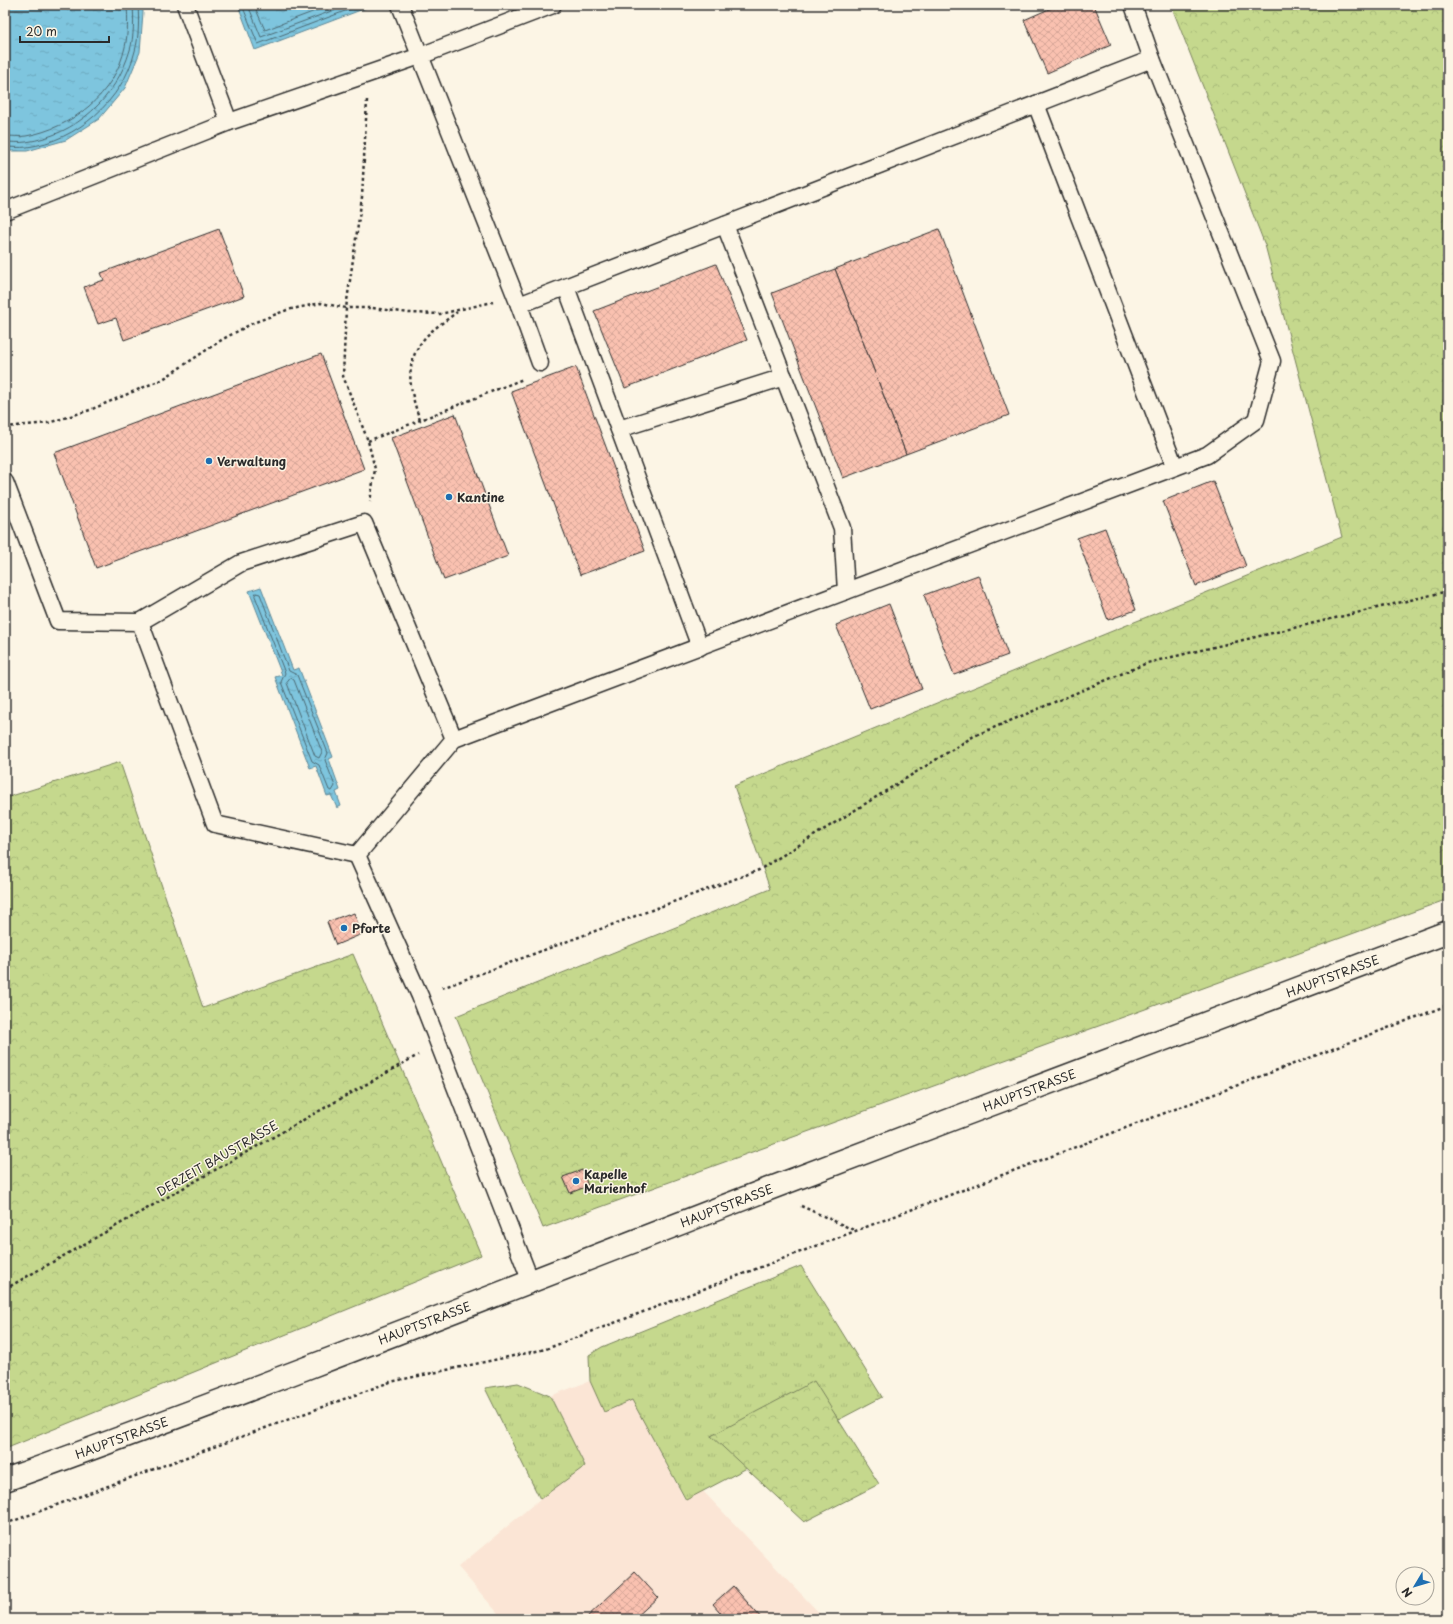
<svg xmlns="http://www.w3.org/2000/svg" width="1453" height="1624" font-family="'Playpen Sans',sans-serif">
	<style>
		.built { fill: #fbe5d5 }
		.grass { fill: url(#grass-tufts); stroke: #78825c }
		.forest { fill: url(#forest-crowns); stroke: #78825c }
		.water { fill: url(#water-ripples); stroke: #5d8796 }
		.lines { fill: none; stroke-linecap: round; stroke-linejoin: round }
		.shore { stroke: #4c6973; stroke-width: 1 }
		.building { fill: url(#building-cross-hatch); stroke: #2b2b2b }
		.lane-casing { stroke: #2b2b2b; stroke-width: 19 }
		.secondary-casing { stroke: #2b2b2b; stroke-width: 25 }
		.path { stroke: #2b2b2b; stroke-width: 2.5; stroke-dasharray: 3 3; stroke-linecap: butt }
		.lane { stroke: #fcf5e5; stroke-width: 16 }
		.secondary { stroke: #fcf5e5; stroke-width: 22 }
		.poi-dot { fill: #1f6fb2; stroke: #fcf5e5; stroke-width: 1.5 }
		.labels { text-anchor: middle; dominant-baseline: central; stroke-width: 3; stroke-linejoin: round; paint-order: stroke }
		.poi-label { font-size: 12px; font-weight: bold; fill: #2b2b2b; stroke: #fcf5e5; text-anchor: start }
		.street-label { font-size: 12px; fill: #2b2b2b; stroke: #fcf5e5 }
	</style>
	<defs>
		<pattern id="grass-tufts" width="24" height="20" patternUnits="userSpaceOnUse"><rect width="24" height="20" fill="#c5d88d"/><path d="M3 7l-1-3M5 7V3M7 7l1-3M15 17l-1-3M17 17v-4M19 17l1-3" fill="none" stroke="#a9ba7a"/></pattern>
		<pattern id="forest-crowns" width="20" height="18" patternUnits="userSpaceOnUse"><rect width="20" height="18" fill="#c5d88d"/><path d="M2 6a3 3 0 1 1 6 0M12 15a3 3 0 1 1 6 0" fill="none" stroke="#a9ba7a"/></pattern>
		<pattern id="water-ripples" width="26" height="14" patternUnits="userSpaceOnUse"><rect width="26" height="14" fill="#7ec5de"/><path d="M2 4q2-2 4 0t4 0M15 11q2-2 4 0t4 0" fill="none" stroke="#6da9bf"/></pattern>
		<pattern id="building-cross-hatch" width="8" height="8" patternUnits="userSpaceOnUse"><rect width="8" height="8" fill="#fac1b0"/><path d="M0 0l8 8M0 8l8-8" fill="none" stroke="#d6a698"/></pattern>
	</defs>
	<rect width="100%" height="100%" fill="#fcf5e5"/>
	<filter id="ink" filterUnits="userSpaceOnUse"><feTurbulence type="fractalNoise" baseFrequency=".025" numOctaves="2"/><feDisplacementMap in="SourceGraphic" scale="8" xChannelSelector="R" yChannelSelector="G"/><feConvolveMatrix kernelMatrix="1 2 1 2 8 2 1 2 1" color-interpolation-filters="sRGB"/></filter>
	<g filter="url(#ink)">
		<path class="built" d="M590 1381 604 1412 632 1399 685 1500 702 1490 825 1619H503L458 1567 540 1499 585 1466 550 1396Z"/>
		<g class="grass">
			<path d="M801 1266 882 1397 686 1500 632 1400 604 1412 590 1381 589 1355 602 1347Z"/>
			<path d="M518 1383 550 1396 585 1466 540 1499 485 1388Z"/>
		</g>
		<g class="forest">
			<path d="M1171 5H1448V899L543 1228 456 1016 770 889 734 786 1342 537 1265 245Z"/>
			<path d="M120 762 203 1008 353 954 481 1255 5 1449V798Z"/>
			<path d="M814 1381 879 1484 804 1522 711 1436Z"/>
		</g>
		<g class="water">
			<path d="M5 5H142L143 12 140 52 125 88 99 119 66 140 27 151H5Z"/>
			<path d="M238 5H365L366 8 255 50Z"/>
			<path d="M261 587 293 670 299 668 333 757 329 759 340 790 336 792 341 806 337 808 331 795 327 796 316 766 310 768 275 677 282 675 249 591Z"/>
		</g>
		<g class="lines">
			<g class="shore">
				<path d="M242 5 258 44 361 5"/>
				<path d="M248 5 261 37 348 5"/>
				<path d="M254 5 265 30 331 5"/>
				<path d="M5 136C12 136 20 137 26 136 72 128 115 94 125 47 128 34 128 19 127 5"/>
				<path d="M5 142C12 142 20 143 26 142 76 135 116 98 130 50 134 37 134 19 133 5"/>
				<path d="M5 147C12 147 20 148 27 147 77 141 123 100 135 51 139 37 139 19 138 5"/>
				<path d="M256 593 260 594 289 671 297 675 328 753 325 760 335 786 332 791 329 790 319 765 312 761 281 682 285 673 255 596Z"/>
				<path d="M291 678 294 680 322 752 319 758 315 756 287 683Z"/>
			</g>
		</g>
		<g class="building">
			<path d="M1058 5H1094L1111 45 1047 73 1024 20Z"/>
			<path d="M219 229 244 296 124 340 116 318 98 324 84 287 104 280 101 273Z"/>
			<path d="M939 229 1009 415 906 454 835 269Z"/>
			<path d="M716 264 747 340 625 388 594 311Z"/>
			<path d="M835 269 906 454 843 478 772 293Z"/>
			<path d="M321 354 364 469 96 568 54 453Z"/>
			<path d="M576 367 645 551 580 575 511 391Z"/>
			<path d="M455 414 508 556 444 580 391 438Z"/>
			<path d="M1213 481 1246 566 1196 586 1163 501Z"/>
			<path d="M1105 528 1136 610 1108 620 1077 538Z"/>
			<path d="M978 575 1008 655 954 675 924 595Z"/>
			<path d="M889 604 922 689 870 709 836 625Z"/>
			<path d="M354 913 362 934 336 945 327 922 348 914 349 915Z"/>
			<path d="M582 1170 588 1186 570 1193 563 1177Z"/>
			<path d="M635 1572 658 1597 634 1619H585Z"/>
			<path d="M733 1586 762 1619H726L713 1604Z"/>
		</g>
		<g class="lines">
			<g class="lane-casing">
				<g id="lane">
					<path d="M185 5 229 122"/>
					<path d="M400 5 519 305 1152 59"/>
					<path d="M1036 104 1175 467"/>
					<path d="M5 211 229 122 420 56 553 5"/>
					<path d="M725 225 842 528 846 591"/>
					<path d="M566 287 700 647"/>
					<path d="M519 305 540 363"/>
					<path d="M619 429 784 377"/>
					<path d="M5 482 58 621 140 622 215 824 357 855 454 739 1207 455 1256 420 1272 361 1152 59 1133 5"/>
					<path d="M140 622 241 563 364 523 454 739"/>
					<path d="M357 855 420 996 531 1282"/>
				</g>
			</g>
			<g class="secondary-casing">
				<g id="secondary">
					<path id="s1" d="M5 1480C261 1388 513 1288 766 1190 993 1103 1221 1018 1448 932"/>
				</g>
			</g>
			<g class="path">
				<path d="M367 100 362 197 346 308 343 376 368 441 375 469 370 502"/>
				<path d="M420 420C410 392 403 364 424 339 432 329 447 320 457 312"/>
				<path d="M5 427 48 423 90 410 163 379 223 339 253 323 287 310 321 303 346 308H372L409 313 440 314 493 302"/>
				<path d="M368 441 523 379"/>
				<path d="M442 988 759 870 974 736 1147 663 1448 591"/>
				<path d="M801 1206 856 1231"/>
				<path d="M5 1289 418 1055"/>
				<path d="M5 1524 390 1382 546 1349 1448 1005"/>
			</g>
			<use href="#lane" class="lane"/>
			<use href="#secondary" class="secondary"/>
		</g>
	</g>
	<g class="poi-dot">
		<circle cx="209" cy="461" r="4"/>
		<circle cx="449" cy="497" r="4"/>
		<circle cx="344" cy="928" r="4"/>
		<circle cx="576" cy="1181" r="4"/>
	</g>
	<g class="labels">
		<g class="poi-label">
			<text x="217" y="461">Verwaltung</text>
			<text x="457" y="497">Kantine</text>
			<text x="352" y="928">Pforte</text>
			<text x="584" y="1174">Kapelle<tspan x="584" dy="14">Marienhof</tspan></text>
		</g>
		<g class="street-label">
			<text stroke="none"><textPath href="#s1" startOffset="1420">HAUPTSTRASSE</textPath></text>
			<text stroke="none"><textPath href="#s1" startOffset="1096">HAUPTSTRASSE</textPath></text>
			<text transform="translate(217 1158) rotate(-30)">DERZEIT BAUSTRASSE</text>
			<text stroke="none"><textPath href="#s1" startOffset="772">HAUPTSTRASSE</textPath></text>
			<text stroke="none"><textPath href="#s1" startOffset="448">HAUPTSTRASSE</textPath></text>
			<text stroke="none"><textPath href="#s1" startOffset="124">HAUPTSTRASSE</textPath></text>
		</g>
	</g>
	<rect width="1453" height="1624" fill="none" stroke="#fcf5e5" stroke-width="20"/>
	<rect x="10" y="10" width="1433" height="1604" fill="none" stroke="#2b2b2b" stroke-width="1.5" filter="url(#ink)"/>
	<g transform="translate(1415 1586) rotate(232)"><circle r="19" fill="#fcf5e5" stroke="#a8a49b"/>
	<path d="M0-3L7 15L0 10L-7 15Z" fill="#1f6fb2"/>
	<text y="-6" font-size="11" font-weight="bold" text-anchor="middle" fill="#2b2b2b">N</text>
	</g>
	<path d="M20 36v6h89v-6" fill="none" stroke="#2b2b2b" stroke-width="2"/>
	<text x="26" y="36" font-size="12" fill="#2b2b2b" stroke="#fcf5e5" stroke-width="3" paint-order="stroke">20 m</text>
</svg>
